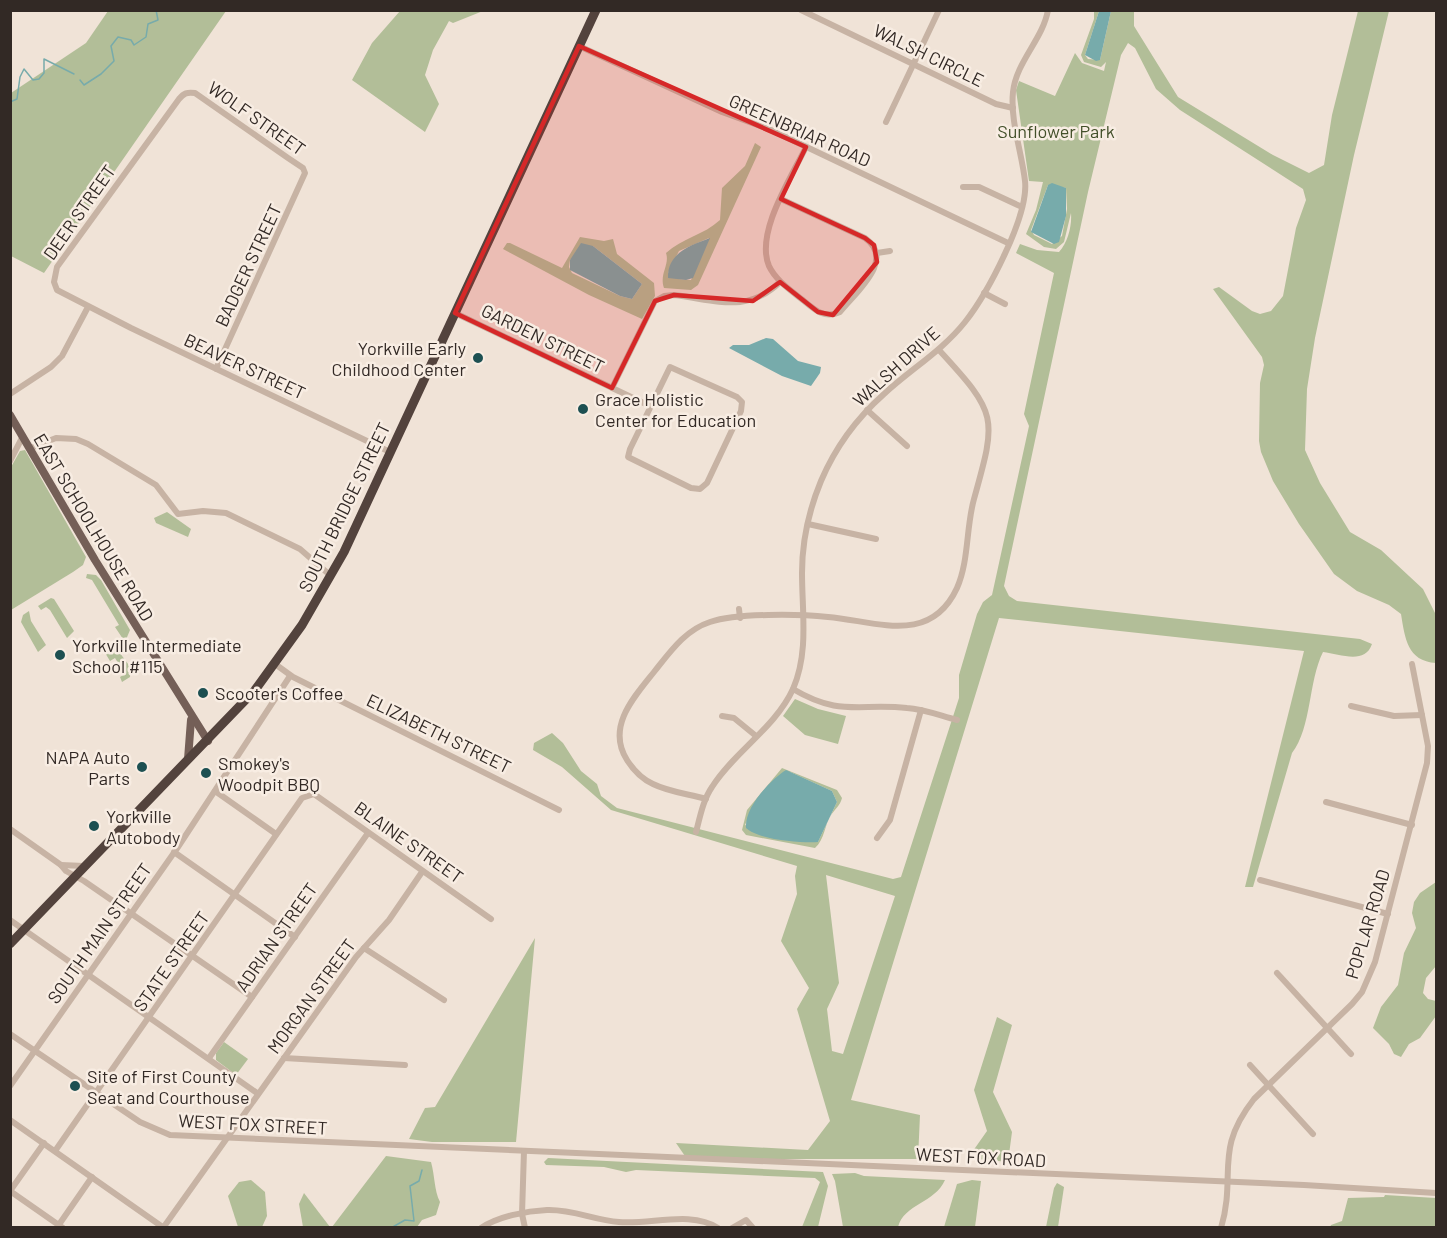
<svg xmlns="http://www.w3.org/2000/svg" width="1447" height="1238" font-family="Barlow,sans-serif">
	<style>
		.green { fill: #b2be98; fill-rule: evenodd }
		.water { fill: #77abab }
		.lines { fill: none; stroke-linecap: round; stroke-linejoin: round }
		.stream { stroke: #77abab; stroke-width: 1.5 }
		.minor { stroke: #c7b3a4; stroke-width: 6 }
		.major { stroke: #745f57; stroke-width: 8 }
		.highway { stroke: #53433d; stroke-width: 9 }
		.marked { fill: #d62828; fill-opacity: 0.2; stroke: #d62828; stroke-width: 4.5; stroke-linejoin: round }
		.poi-dot { fill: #1d5052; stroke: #f8ede3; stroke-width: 2 }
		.labels { text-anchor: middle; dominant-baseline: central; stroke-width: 5; stroke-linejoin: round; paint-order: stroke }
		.street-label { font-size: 18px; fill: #322925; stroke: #f8ede3 }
		.park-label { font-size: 18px; fill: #43502a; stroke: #f8ede3 }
		.poi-label { font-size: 18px; fill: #322925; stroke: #f8ede3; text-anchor: start }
	</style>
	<rect width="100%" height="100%" fill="#f0e3d7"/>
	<g class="green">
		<path d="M108 11H226L44 273 11 256V93L86 43Z"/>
		<path d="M400 11H483L453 23 449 21 433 50 425 75 439 104 425 132 352 80 372 43Z"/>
		<path d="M1094 11H1099L1085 55 1088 59 1100 60 1111 11H1134V26L1178 97 1273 155 1309 173 1324 165 1332 115 1358 11H1389L1354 155 1315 338 1307 389 1305 450 1320 483 1350 532 1381 550 1423 589 1436 615V663C1407 661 1405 638 1401 614L1389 605 1357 591 1334 574 1299 524 1273 481 1261 452 1259 441 1260 383 1264 365 1262 357 1213 289 1219 287 1252 311 1260 314 1271 311 1283 296 1296 228 1306 200 1303 189 1180 110 1156 89 1135 48 1128 43 1121 55 1088 192 1004 586 1009 596 1017 601 1360 639 1372 644C1365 665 1340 654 1323 652 1308 682 1312 727 1292 753L1253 887H1245L1304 651 999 618 851 1100 920 1115 918 1159H687L676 1143 808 1150 830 1121 797 1009 809 988 781 941 797 894 795 876 797 866 611 810 562 767 533 750 534 743 552 733 563 743 581 771 597 784 601 796 617 808 893 879 901 877 959 698V675L977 614 983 602 992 595 1029 426 1024 414 1054 273 1016 253 1020 244 1037 250 1059 252C1068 242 1072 226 1071 213L1064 242 1056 249 1044 247 1026 234 1036 210 1043 182 1029 181 1016 90 1019 81 1055 96 1075 53 1082 63 1104 71 1106 62 1101 67 1084 62 1081 55 1094 19ZM1048 185 1066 188 1067 209 1062 236 1052 244 1034 235 1031 230ZM826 875 895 896 843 1054 832 1051 827 1009 839 983Z"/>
		<path d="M755 143 761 147 698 285 691 290 664 288C659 274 670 265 666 253 682 238 704 235 720 220L722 188 745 166ZM709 238 691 280 678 279 668 273 679 251Z"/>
		<path d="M580 237 604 241 613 239 617 254 654 283 655 296 642 319 589 295 503 249 507 243H510L562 268ZM593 246 642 284 632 299 620 296 572 273 569 267 570 260Z"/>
		<path d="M25 450 86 557 83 565 73 572 11 610V467L20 451Z"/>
		<path d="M167 512 191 529 188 537 156 523 154 518Z"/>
		<path d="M87 574 96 575 101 580 130 630 125 642 115 627 119 625 92 580 86 578Z"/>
		<path d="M51 598 54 599 74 631 67 638 50 610 46 607 41 610 38 606Z"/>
		<path d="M29 611 31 621 46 645 38 652 21 622 23 615Z"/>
		<path d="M114 645 131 668 130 677 122 682 120 677 125 674 115 658 110 661 104 651Z"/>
		<path d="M795 699 818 709 846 716 838 744 805 735 783 716Z"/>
		<path d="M782 768 837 790 842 798C840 806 835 809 831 815 824 826 825 839 815 848L746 835 742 830 747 810ZM790 772 832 791 837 802 818 842 777 839 745 825 755 803Z"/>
		<path d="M1436 882V966L1426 978 1423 993 1428 999 1436 1001V1016L1420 1038 1409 1044 1401 1057 1394 1054 1389 1044 1373 1028 1381 1007 1398 985 1404 953 1416 928 1412 913 1414 902 1420 893Z"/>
		<path d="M535 938 516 1142H432L409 1139 425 1108 435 1107Z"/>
		<path d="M997 1017 1012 1025 993 1092 1012 1132 1008 1162 968 1158 987 1131 974 1090Z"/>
		<path d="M224 1042 248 1059 236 1075 216 1060V1053Z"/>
		<path d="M386 1156 431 1162C435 1176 434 1190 440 1202L436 1215 422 1220 417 1227H332Z"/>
		<path d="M548 1158 823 1172 828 1186 818 1227H802L820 1182 815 1178 636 1170 626 1172 604 1167 546 1165 544 1162Z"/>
		<path d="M855 1173 864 1176 945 1180C935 1203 904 1204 898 1227H843L835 1181 832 1174Z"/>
		<path d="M251 1180 265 1192 267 1216 262 1227H238L228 1196 239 1182Z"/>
		<path d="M972 1180 981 1181 975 1227H944L957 1184Z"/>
		<path d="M1057 1183 1064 1187 1058 1227H1046L1054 1188Z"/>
		<path d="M304 1193 330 1227H303L299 1204Z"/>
		<path d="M1385 1195 1436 1198V1227H1330L1331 1225 1342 1221 1348 1198 1384 1197Z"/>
	</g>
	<g class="water">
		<path d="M1099 11H1111L1100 60 1096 61 1085 55Z"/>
		<path d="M1052 183 1066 188V216L1059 242 1054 244 1031 232 1048 185Z"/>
		<path d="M710 238 693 278 686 280 668 278C667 253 691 245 710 238Z"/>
		<path d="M581 243 593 246 642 284 632 299 620 296 570 270V260Z"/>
		<path d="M766 338 773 339 798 361 821 367 820 373 811 386 782 376 729 348 733 345H749Z"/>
		<path d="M786 770 832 791 837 802 818 842C801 843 759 840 746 828 744 808 770 780 786 770Z"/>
	</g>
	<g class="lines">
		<g class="stream">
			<path d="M80 80 84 85 101 74 114 61 111 46 118 37 131 40 134 45 146 37 148 24 158 20 156 10"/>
			<path d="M10 102 17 99 20 77 24 69 33 80 39 79 44 73V59L74 74"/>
			<path d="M391 1228 405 1220 414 1221 410 1186 419 1181 422 1170"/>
		</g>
		<g class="minor">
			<path d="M801 10 996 104 1013 108"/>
			<path d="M579 46 722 112 771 130 1008 243"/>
			<path d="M886 122 939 10"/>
			<path d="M963 187H979L1022 207"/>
			<path d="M781 199 865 238C896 260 856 292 840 312 825 319 816 311 804 301 792 291 776 281 769 266 755 233 791 178 806 147"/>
			<path d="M877 253 890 251"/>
			<path d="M984 293 1005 304"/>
			<path d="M455 313 650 406"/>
			<path d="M670 367 737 397 742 402 741 411 707 483 700 489 691 488 628 457 630 449Z"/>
			<path d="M216 369 305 173 303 168 288 158 195 93C187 92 184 93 179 99L57 267 54 282 57 290 131 328 390 452"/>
			<path d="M612 388 655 301 664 296 674 295C716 300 747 314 780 282"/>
			<path d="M10 394 51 367 62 356 88 307"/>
			<path d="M867 410 907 446"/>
			<path d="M31 448 56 438 76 439 88 444 156 485 178 514 203 511 226 513 300 549 331 576"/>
			<path d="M10 461 23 436"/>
			<path d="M808 524 876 539"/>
			<path d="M739 609 740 618"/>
			<path d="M275 664 293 677 559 810"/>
			<path d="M793 689C840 717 859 703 907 708 924 709 941 716 957 720"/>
			<path d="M1351 706 1394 716 1422 715"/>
			<path d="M722 716 734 718 756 736"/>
			<path d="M215 791 276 834"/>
			<path d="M314 794 491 919"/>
			<path d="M706 799C689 794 669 792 653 784 642 779 634 771 627 760 606 727 634 697 654 672 670 652 685 630 710 622 737 613 799 614 828 617 876 621 930 646 957 588 969 561 966 527 974 499 997 417 998 414 939 350"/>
			<path d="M1326 802 1412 825"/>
			<path d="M10 829 61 865 66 871 84 881 252 997"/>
			<path d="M696 832C700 817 703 800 712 787 734 752 775 728 793 689 809 652 802 612 802 573 802 542 809 510 821 481 835 448 857 418 884 394 911 369 942 351 965 322 987 294 1029 216 1025 181 1022 153 1010 121 1013 92 1016 62 1043 39 1048 10"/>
			<path d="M877 838 890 820 921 710"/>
			<path d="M174 852 295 937"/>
			<path d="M61 865 84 866"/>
			<path d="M1260 880 1388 914"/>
			<path d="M10 920 257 1093"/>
			<path d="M364 948 444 1000"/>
			<path d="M1277 973 1351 1054"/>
			<path d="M10 1034 140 1122 170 1135 1304 1185 1436 1193"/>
			<path d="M209 1058 368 833"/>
			<path d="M284 1058 405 1065"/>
			<path d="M1250 1065 1313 1134"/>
			<path d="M10 1086 178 847 290 676"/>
			<path d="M10 1120 164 1228"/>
			<path d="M55 1151 302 798 314 794"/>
			<path d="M524 1151 522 1214 525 1228"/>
			<path d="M10 1191 63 1228"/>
			<path d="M10 1191 44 1143"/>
			<path d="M58 1226 92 1177"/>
			<path d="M163 1228 356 957 389 920 422 872"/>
			<path d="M481 1228C499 1216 527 1211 547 1210 572 1209 594 1220 619 1222 650 1225 691 1210 718 1228"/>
			<path d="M732 1228 746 1220 753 1228"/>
			<path d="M1221 1228C1237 1174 1213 1151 1254 1099L1352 1004 1362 992 1375 962 1427 763 1428 746 1412 664"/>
		</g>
		<g class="major">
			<path d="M10 415 95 560 208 741"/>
			<path d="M188 759 191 720"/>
		</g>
		<path class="highway" d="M10 944 255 690 302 625 344 552 596 10"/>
	</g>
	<path class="marked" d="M579 46 806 147 781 199 865 238 874 245 877 262 833 315 818 312 780 282 753 301 674 295 655 301 612 388 455 313Z"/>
	<g class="poi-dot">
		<circle cx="478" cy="358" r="6"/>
		<circle cx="583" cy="409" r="6"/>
		<circle cx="60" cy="655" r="6"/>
		<circle cx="203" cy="693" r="6"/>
		<circle cx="142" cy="767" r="6"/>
		<circle cx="206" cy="773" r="6"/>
		<circle cx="94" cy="826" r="6"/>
		<circle cx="75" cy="1086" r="6"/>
	</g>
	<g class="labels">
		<g class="street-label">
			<text transform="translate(929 55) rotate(26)">WALSH CIRCLE</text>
			<text transform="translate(257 118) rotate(35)">WOLF STREET</text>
			<text transform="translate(800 130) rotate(24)">GREENBRIAR ROAD</text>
			<text transform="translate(79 212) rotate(-55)">DEER STREET</text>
			<text transform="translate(248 265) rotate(-65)">BADGER STREET</text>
			<text transform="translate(543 338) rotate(26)">GARDEN STREET</text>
			<text transform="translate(245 366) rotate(25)">BEAVER STREET</text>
			<text transform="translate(896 366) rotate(-42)">WALSH DRIVE</text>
			<text transform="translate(344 507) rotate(-64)">SOUTH BRIDGE STREET</text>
			<text transform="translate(94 527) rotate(59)">EAST SCHOOLHOUSE ROAD</text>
			<text transform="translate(439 733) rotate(26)">ELIZABETH STREET</text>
			<text transform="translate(409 842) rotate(35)">BLAINE STREET</text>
			<text transform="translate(1367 924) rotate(-73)">POPLAR ROAD</text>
			<text transform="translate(99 933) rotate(-55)">SOUTH MAIN STREET</text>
			<text transform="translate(276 937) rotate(-55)">ADRIAN STREET</text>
			<text transform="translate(171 961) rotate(-55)">STATE STREET</text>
			<text transform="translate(311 996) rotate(-54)">MORGAN STREET</text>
			<text transform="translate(253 1124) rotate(3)">WEST FOX STREET</text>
			<text transform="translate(981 1157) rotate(3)">WEST FOX ROAD</text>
		</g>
		<g class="park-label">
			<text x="1056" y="131">Sunflower Park</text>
		</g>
		<g class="poi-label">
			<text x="466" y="348" text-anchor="end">Yorkville Early<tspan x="466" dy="21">Childhood Center</tspan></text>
			<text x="595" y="399">Grace Holistic<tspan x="595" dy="21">Center for Education</tspan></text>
			<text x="72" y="645">Yorkville Intermediate<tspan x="72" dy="21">School #115</tspan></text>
			<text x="215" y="693">Scooter's Coffee</text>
			<text x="130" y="757" text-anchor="end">NAPA Auto<tspan x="130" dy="21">Parts</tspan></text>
			<text x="218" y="763">Smokey's<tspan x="218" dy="21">Woodpit BBQ</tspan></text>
			<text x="106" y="816">Yorkville<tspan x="106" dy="21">Autobody</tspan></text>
			<text x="87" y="1076">Site of First County<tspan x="87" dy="21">Seat and Courthouse</tspan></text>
		</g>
	</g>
	<rect width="1447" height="1238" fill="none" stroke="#322925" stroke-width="24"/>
</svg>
